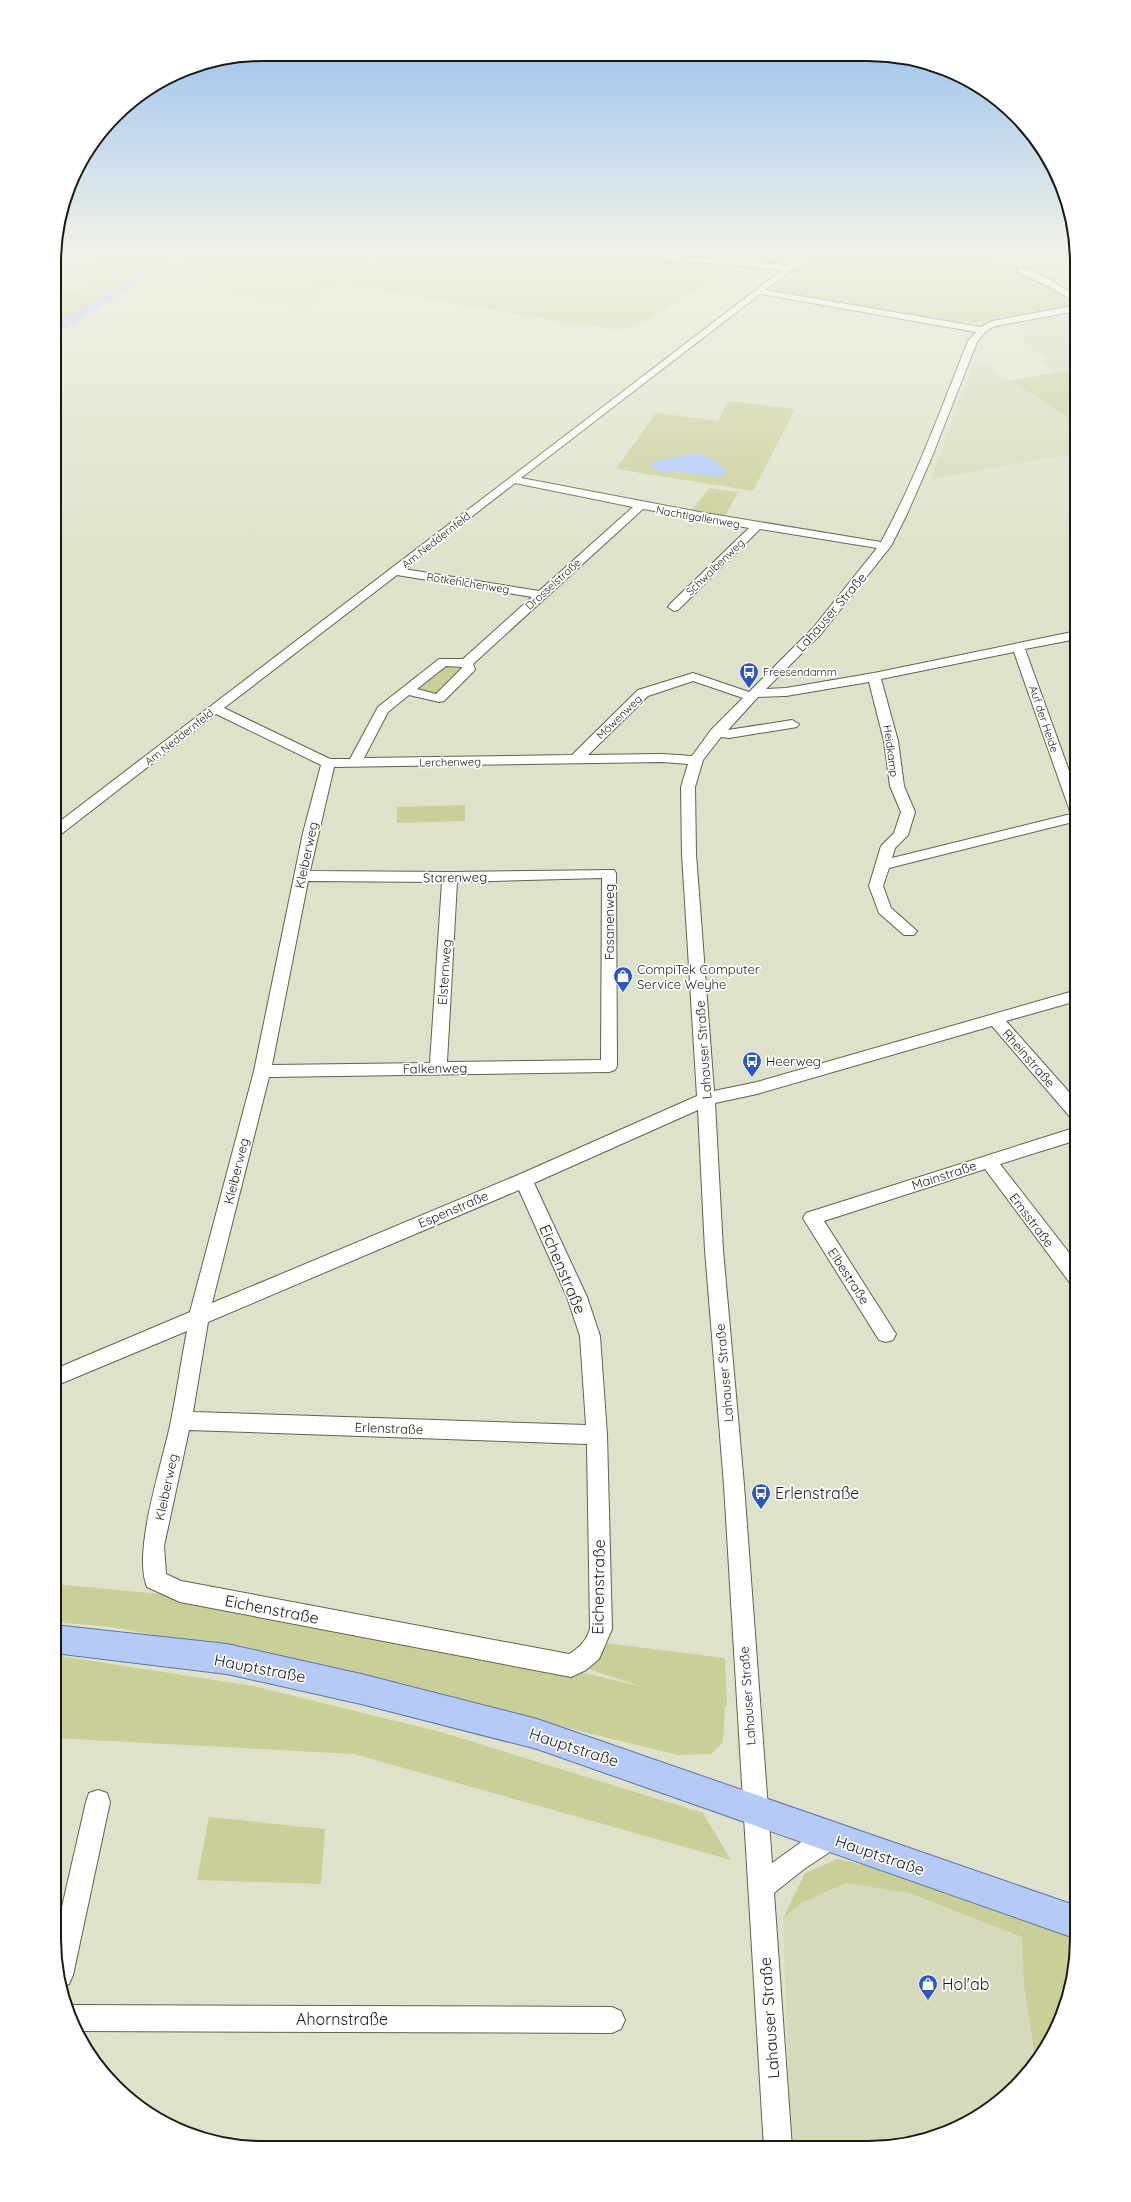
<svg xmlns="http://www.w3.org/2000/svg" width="1131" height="2202" font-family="Quicksand,sans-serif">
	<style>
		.built { fill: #d6d9ba }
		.green { fill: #cacf98 }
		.water { fill: #adc8ff }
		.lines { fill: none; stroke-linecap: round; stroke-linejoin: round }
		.river { fill: #adc8ff; fill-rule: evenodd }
		.minor-casing { stroke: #61634e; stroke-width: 2 }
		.major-casing { stroke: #5e76a3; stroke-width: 2 }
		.minor { fill: #fff; fill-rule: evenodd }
		.major { fill: #b5caf7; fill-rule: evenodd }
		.labels { text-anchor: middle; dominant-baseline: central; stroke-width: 3.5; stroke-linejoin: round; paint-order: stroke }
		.far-street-label { font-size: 11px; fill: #1a1b13; stroke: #fff }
		.far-poi-label { font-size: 11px; fill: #1a1b13; stroke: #fff; text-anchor: start }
		.street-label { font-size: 13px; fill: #1a1b13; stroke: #fff }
		.poi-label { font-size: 13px; fill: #1a1b13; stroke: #fff; text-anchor: start }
		.near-street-label { font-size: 16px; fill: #1a1b13; stroke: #fff }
		.near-poi-label { font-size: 16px; fill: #1a1b13; stroke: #fff; text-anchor: start }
		.rim { fill: none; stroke: #1a1b13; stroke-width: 2 }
	</style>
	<rect width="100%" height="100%" fill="#dfe2ca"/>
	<g class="built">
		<path d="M251 275 333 287 306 307 222 294Z"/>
		<path d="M1055 316 1069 324 1077 322V369L1056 373 1040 360 1048 359 1020 339 1027 332 1016 324Z"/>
		<path d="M975 359 1077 423V453L931 479Z"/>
		<path d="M846 1883 909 1893 1022 1937 1024 1986 1034 2053 1041 2054 1034 2066 984 2113 935 2137 868 2148H791L783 1919 801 1903Z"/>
	</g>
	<g class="green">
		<path d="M103 249H178L56 324V289C71 291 92 292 96 273 98 261 94 259 103 249Z"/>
		<path d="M198 249H383L333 287 177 262Z"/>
		<path d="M391 249H484L499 252 520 249H640L647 255 645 258 728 265C704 282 648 327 620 329 608 330 593 325 581 323L578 325 345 284Z"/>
		<path d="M826 249H991L984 254 1030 275 1077 302V304L972 323 970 321 957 322 777 291 772 288Z"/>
		<path d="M1077 369V423L1011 381Z"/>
		<path d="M728 401 795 409 753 491 616 469 656 413 718 421Z"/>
		<path d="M709 488 738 492 724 518 690 512Z"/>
		<path d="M444 663H464L467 669 439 696 410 689Z"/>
		<path d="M465 805V821L397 823V807Z"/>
		<path d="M54 1584 172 1595 568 1669 643 1687 588 1669 605 1643 725 1658 727 1706H725L723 1742 711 1754 678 1755 300 1663 112 1627 54 1622Z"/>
		<path d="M54 1655 253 1686 441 1732 703 1813 731 1860 354 1754 54 1738Z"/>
		<path d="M209 1817 325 1829 321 1884 197 1880Z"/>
		<path d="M837 1859 879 1868 1077 1938V1953L1061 2019 1036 2063 1024 1986 1022 1937 909 1893 846 1883 801 1903 783 1919 805 1873Z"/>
	</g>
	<path class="water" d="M699 453C711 457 719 463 726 473L719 477 676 471 662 473 654 469 649 462Z"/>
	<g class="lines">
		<path class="river" d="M177 249H192L61 332 56 333V323Z"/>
		<g class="minor-casing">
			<g id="minor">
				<path d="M640 249H649L662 255 788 265 812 249H821L765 290 981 327 992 321 1077 305V311L995 326 985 332 977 342 931 459 907 514 891 546 821 634 766 689 786 688 874 673 1077 631V639L1025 649 1077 793V821L889 868 883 886 891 908 917 931 914 935H904L879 913 869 886 881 846 894 833 901 812 890 786 884 741 869 682 786 696 758 697 728 730 792 720 799 724 797 727 729 738 721 737 703 760 695 787 696 854 714 1091 757 1082 1077 990V1001L1006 1021 1077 1101V1119L1071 1118 992 1026 757 1094 715 1103 723 1250 744 1485 772 1863 821 1828 830 1825 839 1828 842 1837 839 1846 804 1869 774 1893 792 2148H764L724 1485 705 1250 698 1110 534 1183 587 1297 600 1336 607 1435 612 1629 599 1659 586 1670 571 1677 180 1602 147 1587C132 1551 163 1462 171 1421 177 1391 181 1361 187 1331L55 1386V1369L190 1312 254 1071 303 833 321 765 216 714 60 835 55 836V825L782 270 662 259 648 256ZM760 294 976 332 968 341C941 409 916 478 881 542L699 512 521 478ZM515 483 633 507 539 591 404 569ZM643 509 749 528 670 604 668 607 674 611 678 610 760 529 877 548 813 628 749 692 693 673 638 690 572 755 364 758 388 712 409 695 439 702 444 701 473 672 475 669 473 664ZM397 575 532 597 463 659H439L378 707 350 759H330L224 708ZM1014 652 1071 814 892 858 895 848 908 835 915 812 904 786 898 741 881 679ZM446 666 462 667V668L436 694 417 689ZM693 681 743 698 711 730 692 756 663 754 588 755 648 696ZM663 762 688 764 681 787 682 854 697 1096 518 1175 212 1303 269 1077 609 1072 615 1070 617 1066 616 873 614 870 450 872 310 871 334 767ZM602 878 601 1060 447 1062 457 882ZM308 881 442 882 430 1063 272 1065ZM519 1190 567 1297 580 1336 586 1425 193 1412 208 1322ZM189 1430 587 1444 590 1629C586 1641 580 1647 569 1654L181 1581 166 1574 164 1546Z"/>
				<path d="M1017 268C1030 265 1065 289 1077 296V303L1048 286 1017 272Z"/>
				<path d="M1077 1127V1140L1000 1164 1077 1263V1286L1070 1283 985 1169 824 1221 896 1334 893 1340 886 1342 879 1340 806 1223 803 1218 806 1213Z"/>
				<path d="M98 1790 107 1793 110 1802 73 1975 69 1984 62 1987 54 1942 86 1802 89 1793Z"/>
				<path d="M71 2005 612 2007 621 2011 625 2020 621 2029 612 2033 77 2031 65 2007Z"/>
			</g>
		</g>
		<g class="major-casing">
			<path id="major" d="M54 1625 227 1644 361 1674 537 1719 1077 1906V1939L537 1749 361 1704 227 1674 54 1653Z"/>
		</g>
		<use href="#minor" class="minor"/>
		<use href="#major" class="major"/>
	</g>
	<linearGradient id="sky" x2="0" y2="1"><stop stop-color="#90bcf1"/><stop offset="0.45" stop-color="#f1f2e7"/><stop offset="1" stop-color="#f1f2e7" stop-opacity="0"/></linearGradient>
	<rect width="1131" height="557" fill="url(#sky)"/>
	<defs>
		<g id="bus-pin" transform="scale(1)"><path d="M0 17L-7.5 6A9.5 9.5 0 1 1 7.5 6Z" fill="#2b57c6" stroke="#fff"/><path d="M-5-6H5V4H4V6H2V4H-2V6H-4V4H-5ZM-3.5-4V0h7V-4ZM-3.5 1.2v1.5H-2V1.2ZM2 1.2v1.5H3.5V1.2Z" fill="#fff"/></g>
		<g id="shop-pin" transform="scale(1)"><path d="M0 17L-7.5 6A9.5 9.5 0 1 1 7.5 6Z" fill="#2b57c6" stroke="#fff"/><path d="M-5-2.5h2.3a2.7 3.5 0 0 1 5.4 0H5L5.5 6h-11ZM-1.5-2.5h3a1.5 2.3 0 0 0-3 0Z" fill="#fff"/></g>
	</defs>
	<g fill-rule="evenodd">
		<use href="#bus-pin" x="749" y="672"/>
		<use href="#shop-pin" x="623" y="976"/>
		<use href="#bus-pin" x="752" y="1061"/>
		<use href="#bus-pin" x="761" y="1493"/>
		<use href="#shop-pin" x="928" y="1984"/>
	</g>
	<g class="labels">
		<g class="far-street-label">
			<text transform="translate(698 517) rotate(10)">Nachtigallenweg</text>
			<text transform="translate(436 540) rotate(-38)">Am Neddernfeld</text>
			<text transform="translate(715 567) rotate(-44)">Schwalbenweg</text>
			<text transform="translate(468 583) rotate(9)">Rotkehlchenweg</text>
			<text transform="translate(553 584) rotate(-42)">Drosselstraße</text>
			<text transform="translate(619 717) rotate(-44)">Möwenweg</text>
			<text transform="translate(1044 719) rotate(71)">Auf der Heide</text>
			<text transform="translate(179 737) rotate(-38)">Am Neddernfeld</text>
			<text transform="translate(891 751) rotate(82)">Heidkamp</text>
			<text transform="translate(450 762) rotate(-1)">Lerchenweg</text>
		</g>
		<g class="far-poi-label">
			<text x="763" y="672">Freesendamm</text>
		</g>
		<g class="street-label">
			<text transform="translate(831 612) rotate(-49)">Lahauser Straße</text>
			<text transform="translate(306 855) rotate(-78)">Kleiberweg</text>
			<text transform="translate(455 877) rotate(-1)">Starenweg</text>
			<text transform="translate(609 922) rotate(-90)">Fasanenweg</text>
			<text transform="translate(444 972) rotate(-86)">Elsternweg</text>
			<text transform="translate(703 1050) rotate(-94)">Lahauser Straße</text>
			<text transform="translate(1029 1058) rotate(49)">Rheinstraße</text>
			<text transform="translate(435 1068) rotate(-1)">Falkenweg</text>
			<text transform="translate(236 1171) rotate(-76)">Kleiberweg</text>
			<text transform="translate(944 1175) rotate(-18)">Mainstraße</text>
			<text transform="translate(453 1209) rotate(-23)">Espenstraße</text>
			<text transform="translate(1032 1220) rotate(53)">Emsstraße</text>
			<text transform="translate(849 1276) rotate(57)">Elbestraße</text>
			<text transform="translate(724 1373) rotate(-95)">Lahauser Straße</text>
			<text transform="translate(389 1428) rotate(2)">Erlenstraße</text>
			<text transform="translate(166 1487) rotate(-78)">Kleiberweg</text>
			<text transform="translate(747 1696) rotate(-94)">Lahauser Straße</text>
		</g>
		<g class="poi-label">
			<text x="637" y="969">CompiTek Computer<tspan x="637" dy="15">Service Weyhe</tspan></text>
			<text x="766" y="1061">Heerweg</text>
		</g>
		<g class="near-street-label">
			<text transform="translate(563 1269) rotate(67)">Eichenstraße</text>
			<text transform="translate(598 1587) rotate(-89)">Eichenstraße</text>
			<text transform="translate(272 1609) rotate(11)">Eichenstraße</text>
			<text transform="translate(260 1668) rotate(11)">Hauptstraße</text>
			<text transform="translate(574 1747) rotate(18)">Hauptstraße</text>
			<text transform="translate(880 1855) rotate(19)">Hauptstraße</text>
			<text transform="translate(769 2018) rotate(-94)">Lahauser Straße</text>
			<text x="342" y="2019">Ahornstraße</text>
		</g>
		<g class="near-poi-label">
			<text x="775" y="1493">Erlenstraße</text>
			<text x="942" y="1984">Hol'ab</text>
		</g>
	</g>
	<path d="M0 0H1131V2202H0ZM263 61H868A202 202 0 0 1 1070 263V1939A202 202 0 0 1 868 2141H263A202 202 0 0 1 61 1939V263A202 202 0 0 1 263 61Z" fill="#fff" fill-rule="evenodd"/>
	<path class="rim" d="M263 61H868A202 202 0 0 1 1070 263V1939A202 202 0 0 1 868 2141H263A202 202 0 0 1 61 1939V263A202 202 0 0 1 263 61Z"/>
</svg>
